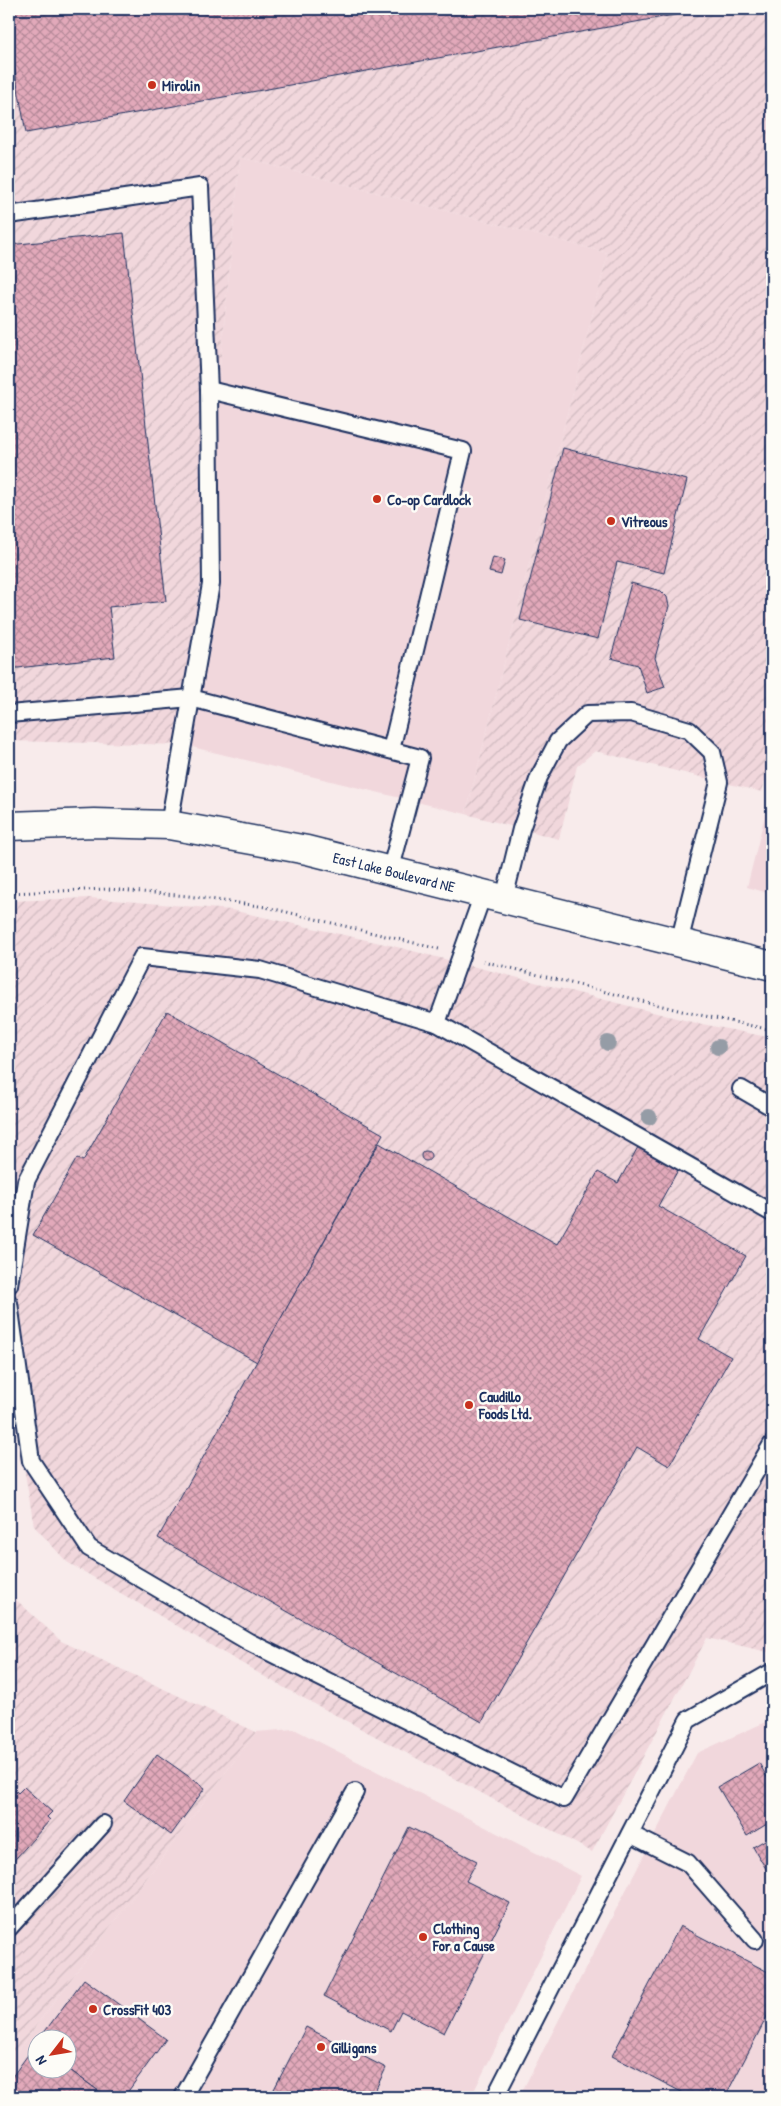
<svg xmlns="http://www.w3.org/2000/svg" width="781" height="2106" font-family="'Patrick Hand',sans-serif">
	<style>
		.built { fill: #f1d7dc; fill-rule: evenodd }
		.industrial { fill: url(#industrial-furrows) }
		.building { fill: url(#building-cross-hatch); stroke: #1b2f5e }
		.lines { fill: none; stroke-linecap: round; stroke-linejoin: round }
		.service-casing { stroke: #1b2f5e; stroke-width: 20 }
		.secondary-casing { stroke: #1b2f5e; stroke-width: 31 }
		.path { stroke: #1b2f5e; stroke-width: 3; stroke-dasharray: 1 4; stroke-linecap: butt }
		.service { stroke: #fdfcf7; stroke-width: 16 }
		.secondary { stroke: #fdfcf7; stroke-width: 28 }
		.tree { fill: #959ca6 }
		.poi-dot { fill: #c8321e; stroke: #fdfcf7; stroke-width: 2 }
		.labels { text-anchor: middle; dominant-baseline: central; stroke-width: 5; stroke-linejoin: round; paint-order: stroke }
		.poi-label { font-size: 15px; font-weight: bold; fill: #1b2f5e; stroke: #fdfcf7; text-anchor: start }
		.street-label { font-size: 15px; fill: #1b2f5e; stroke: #fdfcf7 }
	</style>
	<defs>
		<pattern id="industrial-furrows" width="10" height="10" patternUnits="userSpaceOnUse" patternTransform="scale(1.25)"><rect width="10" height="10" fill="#f1d7dc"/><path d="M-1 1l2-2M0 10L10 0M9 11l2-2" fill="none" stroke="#ceb9bf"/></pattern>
		<pattern id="building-cross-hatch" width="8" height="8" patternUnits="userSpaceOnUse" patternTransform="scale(1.25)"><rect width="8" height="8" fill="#e2a9ba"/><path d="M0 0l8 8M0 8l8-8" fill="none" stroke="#b68a9a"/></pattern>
	</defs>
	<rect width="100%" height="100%" fill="#f8ebeb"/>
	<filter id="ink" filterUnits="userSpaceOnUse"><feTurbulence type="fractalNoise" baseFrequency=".02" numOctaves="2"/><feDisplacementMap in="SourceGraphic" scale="10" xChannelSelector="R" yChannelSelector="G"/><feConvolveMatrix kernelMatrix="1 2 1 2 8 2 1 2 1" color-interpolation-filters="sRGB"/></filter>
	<g filter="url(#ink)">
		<g class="built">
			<path d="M240 157 608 253 466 814 184 745Z"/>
			<path d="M772 787V894L747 887Z"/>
			<path d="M772 1719V2097H519L697 1753Z"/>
			<path d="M294 1729 581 1876 471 2097H9V2062L256 1732ZM38 2038H68V2068H38Z"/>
		</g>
		<g class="industrial">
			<path d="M9 9H772V755L762 792 595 751 577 766 559 839 466 814 608 253 240 157 184 745 9 741Z"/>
			<path d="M90 898 231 910 389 945 692 1022 772 1038V1653L707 1638 592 1852 281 1686 67 1562 34 1526 9 1380V901Z"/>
			<path d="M9 1593 61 1641 256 1732 9 2062Z"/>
		</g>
		<g class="building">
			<path d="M9 9H707L26 133 9 38Z"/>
			<path d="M124 233 166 601 109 607 115 657 9 669V245Z"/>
			<path d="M563 448 687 480 664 573 617 562 598 639 520 620Z"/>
			<path d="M493 557 505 560 501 575 489 572Z"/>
			<path d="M631 583 661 591 667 597 669 606 655 658 665 687 647 693 638 665 611 658Z"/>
			<path d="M167 1011 383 1134 257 1362 33 1235 77 1158 83 1161Z"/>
			<path d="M379 1143 557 1244 598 1172 618 1183 638 1147 678 1170 658 1206 746 1256 699 1339 731 1357 669 1466 637 1447 482 1722 158 1538Z"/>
			<circle cx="426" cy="1156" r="5"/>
			<path d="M157 1754 205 1788 171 1835 124 1801Z"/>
			<path d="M759 1763 772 1786V1821L747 1836 718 1787Z"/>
			<path d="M9 1784 18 1793 24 1787 52 1812 47 1817 50 1820 9 1866Z"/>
			<path d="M409 1827 477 1861 466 1881 510 1903 444 2033 401 2011 391 2031 324 1996Z"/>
			<path d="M772 1836V1879L753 1847Z"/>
			<path d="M680 1926 772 1974V2007L725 2097H691L612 2056Z"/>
			<path d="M84 1979 166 2039 124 2097H107L67 2068 68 2038H40Z"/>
			<path d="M306 2027 386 2068 372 2097H270Z"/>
			<path d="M35 2045 38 2047V2068H67L107 2097H9V2081Z"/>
		</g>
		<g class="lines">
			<g class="service-casing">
				<g id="service">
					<path d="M9 215 200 187 209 390 211 584 169 825"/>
					<path d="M209 390 463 451 391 750"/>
					<path d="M9 714 191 698 420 758 390 872"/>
					<path d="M483 894 437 1023 772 1213"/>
					<path d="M504 899 521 829 539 777 558 741 587 714 631 713 689 730 712 752 719 782 679 943"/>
					<path d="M741 1089 772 1107"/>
					<path d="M9 1285 26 1181 142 957 260 970 437 1023"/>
					<path d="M9 1303 31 1461 89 1548 249 1642 564 1799 772 1444"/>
					<path d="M630 1834 688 1863 755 1940"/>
					<path d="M9 1928 103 1824"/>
					<path d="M183 2097 355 1792"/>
					<path d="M495 2097 688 1720 772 1672"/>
				</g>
			</g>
			<g class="secondary-casing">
				<path id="secondary" d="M9 826 94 823 169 825 307 850 772 966"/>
			</g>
			<g class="path">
				<path d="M9 893 108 889 188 896 266 907 439 949"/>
				<path d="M483 961 686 1012 772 1030"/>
			</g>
			<use href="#service" class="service"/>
			<use href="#secondary" class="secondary"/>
		</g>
		<g class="tree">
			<circle cx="608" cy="1043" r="8"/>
			<circle cx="718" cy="1047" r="8"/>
			<circle cx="649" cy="1117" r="8"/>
		</g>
	</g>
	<g class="poi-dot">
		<circle cx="152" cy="85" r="5"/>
		<circle cx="377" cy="499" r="5"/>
		<circle cx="611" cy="521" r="5"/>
		<circle cx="469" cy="1405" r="5"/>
		<circle cx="423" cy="1937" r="5"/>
		<circle cx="93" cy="2009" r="5"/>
		<circle cx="321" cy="2047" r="5"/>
	</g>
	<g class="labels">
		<g class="poi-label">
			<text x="162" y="85">Mirolin</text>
			<text x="387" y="499">Co-op Cardlock</text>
			<text x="621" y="521">Vitreous</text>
			<text x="479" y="1396">Caudillo<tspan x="479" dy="17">Foods Ltd.</tspan></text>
			<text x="433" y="1928">Clothing<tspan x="433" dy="17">For a Cause</tspan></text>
			<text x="103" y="2009">CrossFit 403</text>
			<text x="331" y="2047">Gilligans</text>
		</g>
		<g class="street-label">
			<text transform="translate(394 872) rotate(14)">East Lake Boulevard NE</text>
		</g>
	</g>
	<rect width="781" height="2106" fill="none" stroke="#fdfcf7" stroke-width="30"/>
	<rect x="15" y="15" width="751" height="2076" fill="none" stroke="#1b2f5e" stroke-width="2" filter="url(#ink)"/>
	<g transform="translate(52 2054) rotate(239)"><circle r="24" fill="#fdfcf7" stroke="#a3aaba"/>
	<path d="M0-4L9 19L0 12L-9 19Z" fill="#c8321e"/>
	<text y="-8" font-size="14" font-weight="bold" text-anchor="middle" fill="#1b2f5e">N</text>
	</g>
</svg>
